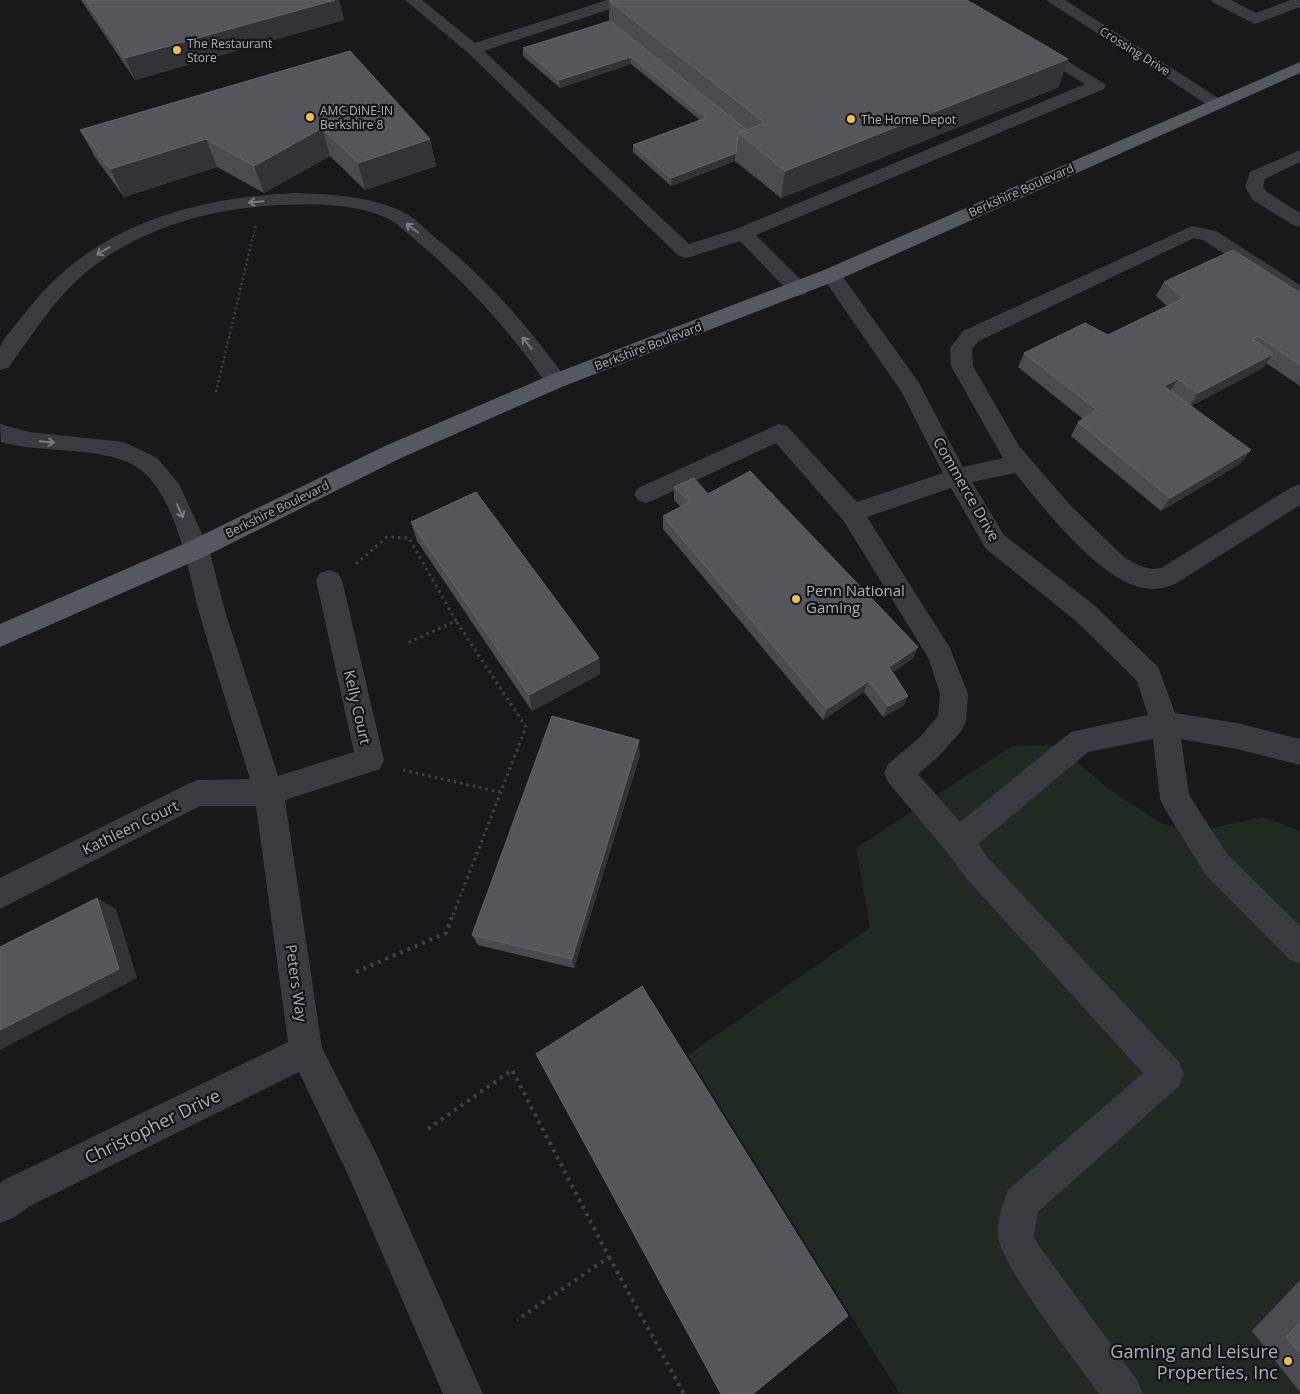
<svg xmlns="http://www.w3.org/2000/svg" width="1300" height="1394" font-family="'Open Sans',sans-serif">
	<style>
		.green { fill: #212a22 }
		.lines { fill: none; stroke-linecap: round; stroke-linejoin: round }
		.path-far3 { stroke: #404248; stroke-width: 2; stroke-dasharray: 2 2.5; stroke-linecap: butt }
		.path-far2 { stroke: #404248; stroke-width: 2.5; stroke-dasharray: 2 3; stroke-linecap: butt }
		.path-far1 { stroke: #404248; stroke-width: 3; stroke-dasharray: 2.5 4; stroke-linecap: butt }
		.path { stroke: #404248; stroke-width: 4; stroke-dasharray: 3 5; stroke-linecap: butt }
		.minor { fill: #3a3b41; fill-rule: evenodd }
		.major { fill: #565860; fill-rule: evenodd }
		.wall { fill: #4a4b50 }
		.shaded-wall { fill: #323336 }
		.building { fill: #55565c; stroke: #62646a }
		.oneway { stroke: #797b84 }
		.poi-dot { fill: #f4bf39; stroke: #141417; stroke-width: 2 }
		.labels { text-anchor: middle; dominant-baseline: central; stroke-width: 4.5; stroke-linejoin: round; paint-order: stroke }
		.far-poi-label { font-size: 12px; fill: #acafbb; stroke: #141417; text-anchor: start }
		.far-street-label { font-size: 12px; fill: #acafbb; stroke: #141417 }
		.street-label { font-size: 15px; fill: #acafbb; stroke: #141417 }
		.poi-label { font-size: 15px; fill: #acafbb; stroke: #141417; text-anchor: start }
		.near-street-label { font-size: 18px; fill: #acafbb; stroke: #141417 }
		.near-poi-label { font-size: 18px; fill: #acafbb; stroke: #141417; text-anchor: end }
	</style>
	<rect width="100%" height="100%" fill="#19191b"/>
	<path class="green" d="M1057 745 1110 790 1164 825 1212 828 1264 817 1300 831V1394H900L688 1055 870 928 856 848 1012 746Z"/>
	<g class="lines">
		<path class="path-far3" d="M253 237 256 225"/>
		<path class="path-far2" d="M216 392 253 236"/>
		<g class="path-far1">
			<path d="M356 564 387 537 409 538 456 621 405 644"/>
			<path d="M403 770 500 792"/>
			<path d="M453 915 526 727 456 621"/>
		</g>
		<g class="path">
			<path d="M356 972 446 933 453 914"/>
			<path d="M428 1129 512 1070 609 1257 517 1320"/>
			<path d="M609 1257 684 1394"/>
		</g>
		<g class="minor">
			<path d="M405 0H422L475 43 607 0H631L628 3 484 51 689 244 736 229 1085 84 1028 50 1026 47 1028 44H1040L1106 85 1104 89 756 235 805 284 808 289 805 294 798 296 791 294 740 241 693 256 686 258 679 256 467 52Z"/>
			<path d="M1046 0H1065L1226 103 1223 107H1211Z"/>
			<path d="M1211 0H1231L1256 13 1291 0H1300V7L1255 24 1214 3Z"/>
			<path d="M1300 150V162L1265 179 1263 187 1267 192 1300 213V227L1293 225 1253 200 1245 187 1250 172Z"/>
			<path d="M295 193C330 194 366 196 399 210 412 215 422 226 432 235 483 275 526 323 564 376L567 381 564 386 556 389 548 386C512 334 469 285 420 244 409 235 399 224 387 218 354 203 315 204 279 205 201 209 122 233 67 290 45 314 27 342 8 368L0 370C0 364 0 354 0 348 3 337 22 318 29 308 95 225 193 198 295 193Z"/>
			<path d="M1192 226 1216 231 1300 285V301L1293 299 1203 240 1194 238 979 341 972 349 973 366 1019 446 1071 506 1125 558 1140 566 1152 569 1161 568 1292 487 1300 484V505L1175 584C1168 587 1160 589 1152 589 1104 588 1044 508 1015 473L972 482 1004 535 1094 605 1158 667 1175 713 1237 723 1300 739V765L1237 749 1181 739 1189 795 1227 854 1300 926V964L1289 959 1205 874 1165 809 1160 799 1153 739 1088 752 978 844 988 858 1179 1062 1184 1074 1179 1086 1038 1212 1034 1236 1037 1243 1137 1380 1143 1394H1099C1079 1365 999 1264 998 1235 997 1221 1003 1203 1008 1190L1143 1073 966 878 947 852 888 782 884 773 888 764 919 738 938 716 940 694 929 659 843 520 776 443 654 500 646 503 638 500 634 494 638 488 779 424 787 426 857 502 943 473 901 391 821 275 824 270 831 269 838 270 919 383 963 467 1003 458 951 366 950 348 963 331ZM951 488 986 549 1076 621 1137 681 1148 715 1071 732 960 822 918 774 939 756 962 730 966 721 968 694 950 648 867 517Z"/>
			<path d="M0 424 29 432 124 442 157 458 179 484 209 549 225 611 278 776 354 752 316 580 320 573 329 570 338 573 342 580 384 760 380 769 285 800 322 1048 376 1153 483 1394H443L350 1179 299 1072 30 1206 13 1218 0 1223V1183L4 1180 288 1042 256 806H200L0 909V878L188 784 198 780 250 779C233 723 215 668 199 612 188 570 177 499 141 470 109 445 41 454 1 442Z"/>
		</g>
		<path class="major" d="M1300 62V73L838 280 564 386 401 458 206 556 0 647V624L188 542 385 446 548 376 824 270Z"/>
	</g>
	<g class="wall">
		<path d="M81 0H339L344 20 135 80Z"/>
		<path d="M609 1 1059 87 781 198 735 161 671 186 633 152V145L700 120 631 64 560 88 523 56V48L609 21Z"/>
		<path d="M350 51 430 139 436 166 365 190 330 156 264 193 217 167 124 197 95 157 80 130Z"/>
		<path d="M1164 282 1300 293V386L1266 363 1263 368 1191 406 1240 464 1161 511 1071 436 1078 422 1083 419 1018 367 1024 353 1108 335 1167 306 1156 296Z"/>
		<path d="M674 487 708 494 918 647 913 658 893 672 908 696 903 706 883 717 864 692 823 720 663 529V516L681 507 674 500Z"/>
		<path d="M411 522 599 658 600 674 532 711 417 541Z"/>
		<path d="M640 755 574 968 478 945 472 935Z"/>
		<path d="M1300 1280V1392L1252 1331Z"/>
	</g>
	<g class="shaded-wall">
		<path d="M335 0H339L344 20 135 80 125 58Z"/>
		<path d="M631 57V64L560 88 559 80Z"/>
		<path d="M1068 59 1059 87 781 198 785 171Z"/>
		<path d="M322 128 330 156 264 193 254 166Z"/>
		<path d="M206 139 217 167 124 197 110 169Z"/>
		<path d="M430 139 436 166 365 190 358 163Z"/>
		<path d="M736 153 735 161 671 186V178Z"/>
		<path d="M1273 354 1263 368 1189 407 1198 393Z"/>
		<path d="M1178 379 1169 393 1164 386Z"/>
		<path d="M1251 450 1240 464 1161 511 1170 498Z"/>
		<path d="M918 647 913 658 884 678 889 667Z"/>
		<path d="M599 658 600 674 532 711 529 695Z"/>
		<path d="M869 681 864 692 823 720 827 709Z"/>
		<path d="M908 696 903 706 883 717 888 706Z"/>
		<path d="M639 740 640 755 574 968 572 959Z"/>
		<path d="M97 898 116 909 137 978 0 1050V1030Z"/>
	</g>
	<g class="building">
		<path d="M85 0H335L125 58Z"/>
		<path d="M612 0H967L1068 59 785 171 738 133 765 123 609 1Z"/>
		<path d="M610 21 747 130 738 133 736 153 671 178 633 145 706 118 631 57 559 80 523 48Z"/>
		<path d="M350 51 430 139 358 163 322 128 254 166 206 139 110 169 80 130Z"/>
		<path d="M1233 250 1300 293V365L1258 336 1253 339 1273 354 1198 393 1178 379 1164 386 1251 450 1170 498 1078 422 1097 410 1024 353 1085 323 1108 335 1184 298 1164 282Z"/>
		<path d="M750 471 918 647 889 667 908 696 888 706 869 681 827 709 663 516 690 502 674 487 694 478 708 494Z"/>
		<path d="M476 492 599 658 529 695 411 522Z"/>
		<path d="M552 716 639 740 572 959 472 935Z"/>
		<path d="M97 898 119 969 0 1030V947Z"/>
		<path d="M642 986 848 1316 753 1394H721L536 1054Z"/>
		<path d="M1300 1322V1354L1286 1337Z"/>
	</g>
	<defs><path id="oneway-shaft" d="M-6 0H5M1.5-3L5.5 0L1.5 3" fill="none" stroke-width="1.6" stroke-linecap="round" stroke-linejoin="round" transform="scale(1.25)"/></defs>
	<g class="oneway">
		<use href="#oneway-shaft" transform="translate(256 202) rotate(175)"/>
		<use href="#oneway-shaft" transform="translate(412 228) rotate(-143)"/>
		<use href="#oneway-shaft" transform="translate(103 251) rotate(149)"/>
		<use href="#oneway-shaft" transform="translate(527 343) rotate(-129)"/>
		<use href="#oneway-shaft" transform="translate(47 442) rotate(5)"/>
		<use href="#oneway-shaft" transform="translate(180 511) rotate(66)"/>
	</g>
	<g class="poi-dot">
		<circle cx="177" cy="50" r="5"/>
		<circle cx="310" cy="117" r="5"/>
		<circle cx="851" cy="119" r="5"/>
		<circle cx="796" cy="599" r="5"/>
		<circle cx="1288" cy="1361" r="5"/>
	</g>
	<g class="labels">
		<g class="far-poi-label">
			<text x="187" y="43">The Restaurant<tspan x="187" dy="14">Store</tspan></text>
			<text x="320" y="110">AMC DINE-IN<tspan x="320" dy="14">Berkshire 8</tspan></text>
			<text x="861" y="119">The Home Depot</text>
		</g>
		<g class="far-street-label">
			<text transform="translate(1135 51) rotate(32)">Crossing Drive</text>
			<text transform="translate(1021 190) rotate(-24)">Berkshire Boulevard</text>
			<text transform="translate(648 346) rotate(-21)">Berkshire Boulevard</text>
			<text transform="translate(277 509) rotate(-26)">Berkshire Boulevard</text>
		</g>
		<g class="street-label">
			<text transform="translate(967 489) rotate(60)">Commerce Drive</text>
			<text transform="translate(358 707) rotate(77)">Kelly Court</text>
			<text transform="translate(130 827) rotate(-26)">Kathleen Court</text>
			<text transform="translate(297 983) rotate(82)">Peters Way</text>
		</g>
		<g class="poi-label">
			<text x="806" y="590">Penn National<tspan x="806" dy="17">Gaming</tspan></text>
		</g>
		<g class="near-street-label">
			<text transform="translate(152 1126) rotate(-26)">Christopher Drive</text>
		</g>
		<g class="near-poi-label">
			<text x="1278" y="1351">Gaming and Leisure<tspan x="1278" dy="21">Properties, Inc</tspan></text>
		</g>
	</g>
</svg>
